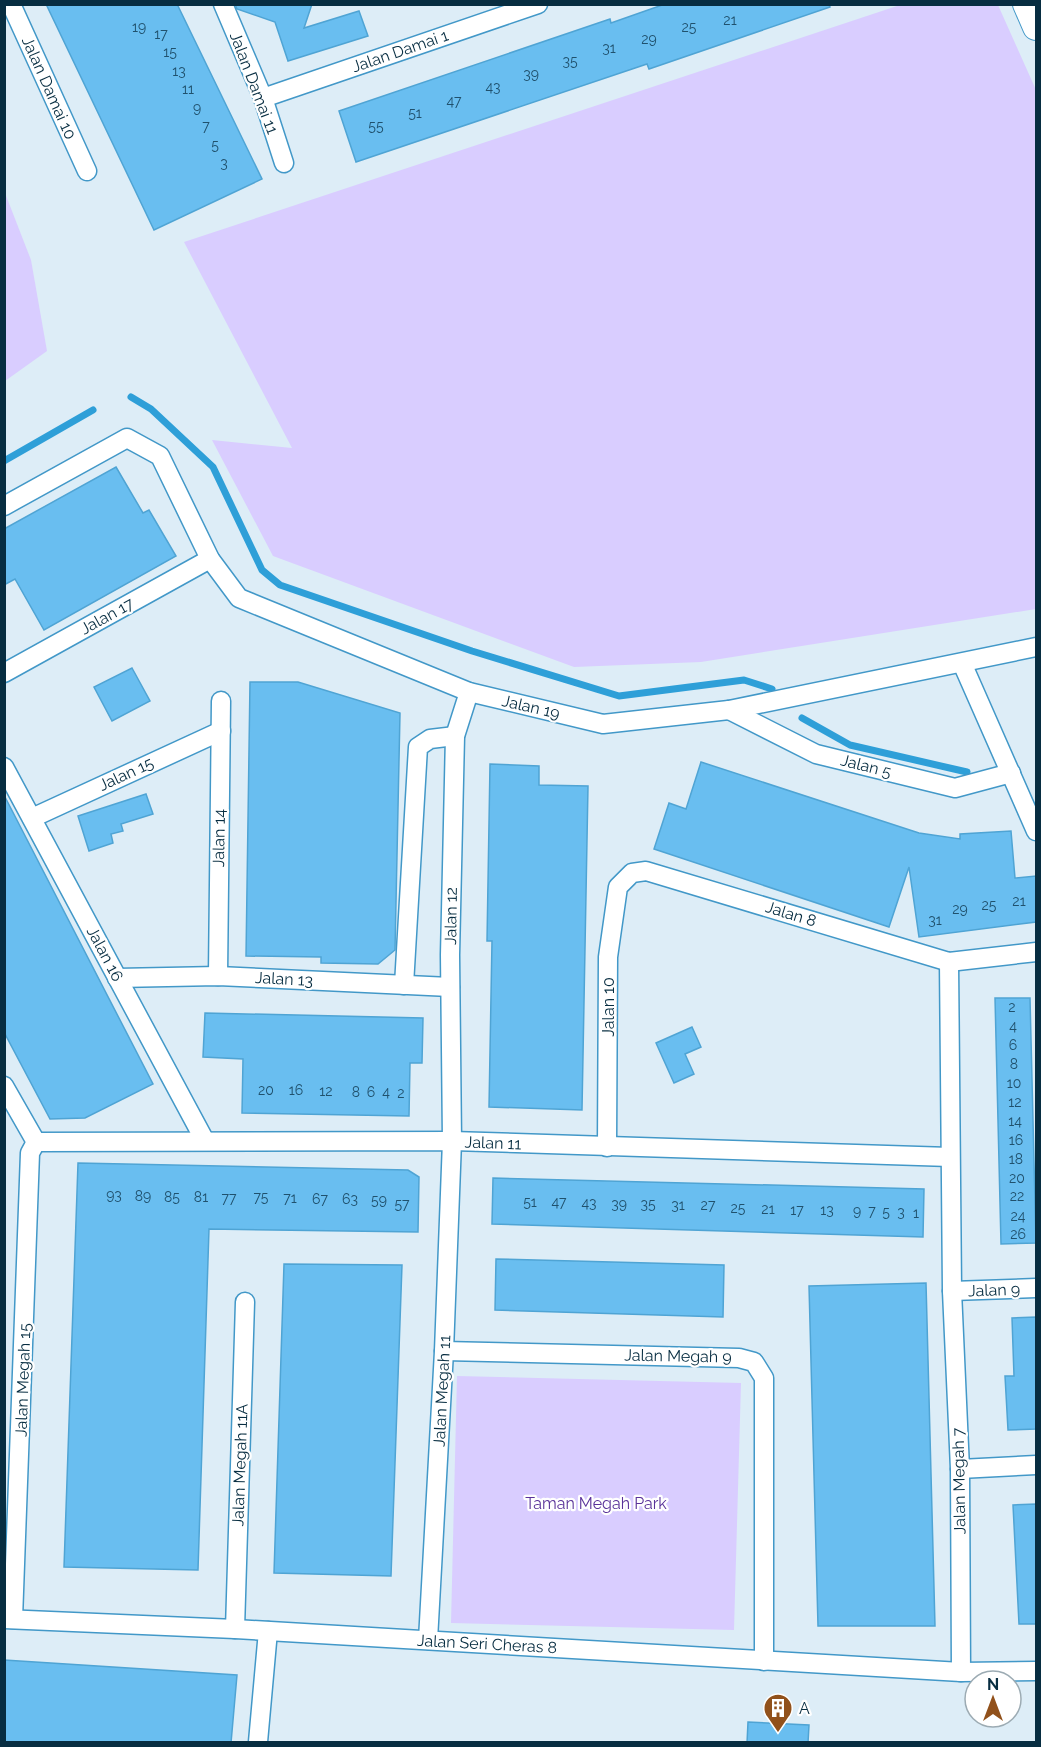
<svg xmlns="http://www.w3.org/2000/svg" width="1041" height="1747" font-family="Raleway,sans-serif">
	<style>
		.green { fill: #d9cdff }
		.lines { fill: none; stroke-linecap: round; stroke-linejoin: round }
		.stream { stroke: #2e9fd8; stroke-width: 7 }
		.building { fill: #69bef0; stroke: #4fa4d4; stroke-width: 1.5 }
		.street-casing { stroke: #4298c8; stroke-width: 21 }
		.secondary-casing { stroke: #4298c8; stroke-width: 28 }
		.street { stroke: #fff; stroke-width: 18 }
		.secondary { stroke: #fff; stroke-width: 26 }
		.labels { text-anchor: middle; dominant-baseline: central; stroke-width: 4.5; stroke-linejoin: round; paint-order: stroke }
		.number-label { font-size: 14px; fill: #20516d }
		.street-label { font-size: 16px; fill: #072d41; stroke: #fff }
		.park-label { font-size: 16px; fill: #593299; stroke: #fff }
		.poi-label { font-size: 16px; fill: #072d41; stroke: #fff; text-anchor: start }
	</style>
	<rect width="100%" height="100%" fill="#ddedf7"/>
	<g class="green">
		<path d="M903 4 998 5 1036 90V609L701 662 574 667 273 556 212 440 292 448 184 242Z"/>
		<path d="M5 193 31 260 47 351 5 381Z"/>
		<path d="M457 1376 741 1383 734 1630 451 1623Z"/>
	</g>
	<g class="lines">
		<g class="stream">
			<path d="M131 397 151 409 213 467 262 570 280 585 472 651 619 696 744 680 772 689"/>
			<path d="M4 461 93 410"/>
			<path d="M802 718 850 745 967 772"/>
		</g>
	</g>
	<g class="building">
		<path d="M46 4H177L262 179 154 230Z"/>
		<path d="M235 4H312L304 28 359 11 368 36 288 61 275 22 237 9Z"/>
		<path d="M665 4H829L830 7 649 69 647 64 356 162 339 111 610 19 611 23Z"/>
		<path d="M116 467 143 513 149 510 176 556 44 630 15 579 4 585V529Z"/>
		<path d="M132 668 150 701 112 721 94 687Z"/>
		<path d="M250 682H298L400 713 395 950 378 964 321 963V957L246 956Z"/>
		<path d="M701 762 919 833 960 839V834L1011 831 1015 878 1036 876V922L919 937 909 867 889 927 654 849 669 803 686 809Z"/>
		<path d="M490 764 539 766V785L588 786 582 1110 489 1107 492 941H487Z"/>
		<path d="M146 794 153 814 121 824 123 831 111 834 113 843 89 851 78 816Z"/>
		<path d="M4 795 153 1084 85 1118 50 1119 4 1032Z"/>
		<path d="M995 998H1030L1036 1243 1001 1244Z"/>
		<path d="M205 1013 423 1018 422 1063H410L409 1116 242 1113 243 1059 203 1057Z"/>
		<path d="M692 1027 701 1047 685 1054 694 1074 674 1083 656 1043Z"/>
		<path d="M78 1163 408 1170 419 1177 418 1232 209 1229 198 1570 64 1567Z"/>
		<path d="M493 1178 924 1189 923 1237 492 1224Z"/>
		<path d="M496 1259 724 1265 723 1317 495 1310Z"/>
		<path d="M284 1264 402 1265 391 1576 274 1573Z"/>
		<path d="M926 1283 935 1626H818L809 1286Z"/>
		<path d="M1036 1317V1429L1008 1430 1005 1376H1014L1012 1318Z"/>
		<path d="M1036 1504V1624H1019L1013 1505Z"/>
		<path d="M4 1660 237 1675 231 1743H4Z"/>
		<path d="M748 1722 809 1725 808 1743H747Z"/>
	</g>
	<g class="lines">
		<g class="street-casing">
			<g id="street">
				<path d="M11 4 87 171"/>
				<path d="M223 4 263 98 284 163"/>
				<path d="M263 98 538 4"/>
				<path d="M4 506 127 438 160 456 210 559 239 598 469 692 603 724 729 710 1036 647"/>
				<path d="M962 663 1036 831"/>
				<path d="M4 673 210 559"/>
				<path d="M729 710 816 754 955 788 1011 773"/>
				<path d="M4 767 205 1141"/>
				<path d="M32 818 221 731"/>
				<path d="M949 962 952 1291 960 1469 961 1672"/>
				<path d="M218 976 221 701"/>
				<path d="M117 978 218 976 450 987"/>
				<path d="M404 985 418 747 430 739 455 736"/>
				<path d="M4 1086 36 1142"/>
				<path d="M36 1142 452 1141 950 1157"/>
				<path d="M607 1147 608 957 618 887 632 873 646 871 949 962 1036 952"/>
				<path d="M952 1291 1036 1288"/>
				<path d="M444 1351 739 1358 754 1362 764 1378V1661"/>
				<path d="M960 1469 1036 1465"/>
				<path d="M4 1619 235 1629 961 1672 1036 1671"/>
				<path d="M13 1619 30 1153 36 1142"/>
				<path d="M235 1629 245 1302"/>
				<path d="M428 1640 444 1351 452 1141 450 955 455 736 469 692"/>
				<path d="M258 1742 268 1631"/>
			</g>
		</g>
		<g class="secondary-casing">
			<path id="secondary" d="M1026 4 1036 27"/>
		</g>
		<use href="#street" class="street"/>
		<use href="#secondary" class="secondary"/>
	</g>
	<defs>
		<g id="building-pin" transform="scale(1.5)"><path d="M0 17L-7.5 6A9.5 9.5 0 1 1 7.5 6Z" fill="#91511b" stroke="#fff"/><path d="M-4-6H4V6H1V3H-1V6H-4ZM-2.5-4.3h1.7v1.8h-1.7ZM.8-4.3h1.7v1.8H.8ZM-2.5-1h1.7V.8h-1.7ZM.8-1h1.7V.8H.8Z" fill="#fff"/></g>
	</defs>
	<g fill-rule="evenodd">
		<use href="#building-pin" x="778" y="1708"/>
	</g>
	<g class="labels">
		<g class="number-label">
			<text x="730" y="20">21</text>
			<text x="139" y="27">19</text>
			<text x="689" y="27">25</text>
			<text x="161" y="34">17</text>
			<text x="649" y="39">29</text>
			<text x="609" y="48">31</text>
			<text x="170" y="52">15</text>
			<text x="570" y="61">35</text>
			<text x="179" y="71">13</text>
			<text x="531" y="74">39</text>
			<text x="493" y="87">43</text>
			<text x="188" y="89">11</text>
			<text x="454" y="101">47</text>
			<text x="197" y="108">9</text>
			<text x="415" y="113">51</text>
			<text x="206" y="126">7</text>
			<text x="376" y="126">55</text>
			<text x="215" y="145">5</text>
			<text x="224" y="163">3</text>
			<text x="1019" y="901">21</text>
			<text x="989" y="905">25</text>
			<text x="960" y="909">29</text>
			<text x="935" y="920">31</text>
			<text x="1012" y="1007">2</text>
			<text x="1013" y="1026">4</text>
			<text x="1013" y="1045">6</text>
			<text x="1014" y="1064">8</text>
			<text x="1014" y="1083">10</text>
			<text x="266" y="1090">20</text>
			<text x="296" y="1090">16</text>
			<text x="326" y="1091">12</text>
			<text x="356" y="1092">8</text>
			<text x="371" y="1092">6</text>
			<text x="386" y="1092">4</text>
			<text x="401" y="1093">2</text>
			<text x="1015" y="1102">12</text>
			<text x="1015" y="1121">14</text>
			<text x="1016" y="1140">16</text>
			<text x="1016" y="1159">18</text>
			<text x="1017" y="1178">20</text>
			<text x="114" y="1195">93</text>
			<text x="143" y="1196">89</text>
			<text x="1017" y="1196">22</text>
			<text x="172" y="1197">85</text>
			<text x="201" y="1197">81</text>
			<text x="261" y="1197">75</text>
			<text x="229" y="1198">77</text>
			<text x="290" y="1198">71</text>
			<text x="320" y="1199">67</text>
			<text x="350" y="1199">63</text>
			<text x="379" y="1200">59</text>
			<text x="530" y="1202">51</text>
			<text x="559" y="1202">47</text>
			<text x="589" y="1203">43</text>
			<text x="402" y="1204">57</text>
			<text x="619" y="1204">39</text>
			<text x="648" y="1204">35</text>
			<text x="678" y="1205">31</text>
			<text x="708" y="1205">27</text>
			<text x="738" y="1208">25</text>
			<text x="768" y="1209">21</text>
			<text x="797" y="1210">17</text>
			<text x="827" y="1210">13</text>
			<text x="857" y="1211">9</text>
			<text x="872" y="1211">7</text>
			<text x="886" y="1212">5</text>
			<text x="901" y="1212">3</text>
			<text x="916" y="1213">1</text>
			<text x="1018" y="1216">24</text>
			<text x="1018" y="1234">26</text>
		</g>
		<g class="street-label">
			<text transform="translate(400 51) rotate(-19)">Jalan Damai 1</text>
			<text transform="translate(254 83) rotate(69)">Jalan Damai 11</text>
			<text transform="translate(49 88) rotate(66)">Jalan Damai 10</text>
			<text transform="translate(107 616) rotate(-29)">Jalan 17</text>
			<text transform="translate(531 707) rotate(13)">Jalan 19</text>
			<text transform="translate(866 766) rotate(14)">Jalan 5</text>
			<text transform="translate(126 774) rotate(-25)">Jalan 15</text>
			<text transform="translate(219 838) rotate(-89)">Jalan 14</text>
			<text transform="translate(791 914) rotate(17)">Jalan 8</text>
			<text transform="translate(451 916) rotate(-89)">Jalan 12</text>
			<text transform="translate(105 954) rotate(62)">Jalan 16</text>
			<text transform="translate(284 979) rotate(3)">Jalan 13</text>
			<text transform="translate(608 1007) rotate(-90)">Jalan 10</text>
			<text transform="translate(493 1143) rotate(2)">Jalan 11</text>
			<text transform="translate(994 1290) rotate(-2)">Jalan 9</text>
			<text transform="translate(678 1356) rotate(1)">Jalan Megah 9</text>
			<text transform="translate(23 1380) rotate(-88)">Jalan Megah 15</text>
			<text transform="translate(442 1391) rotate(-87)">Jalan Megah 11</text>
			<text transform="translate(240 1465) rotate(-88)">Jalan Megah 11A</text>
			<text transform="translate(959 1481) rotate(-91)">Jalan Megah 7</text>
			<text transform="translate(487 1644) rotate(3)">Jalan Seri Cheras 8</text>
		</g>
		<g class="park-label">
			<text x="596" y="1503">Taman Megah Park</text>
		</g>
		<g class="poi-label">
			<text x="799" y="1708">A</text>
		</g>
	</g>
	<rect width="1041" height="1747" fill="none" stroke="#072d41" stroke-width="12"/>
	<g transform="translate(993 1699)"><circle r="28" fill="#ffffff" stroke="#9cabb3" stroke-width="1.5"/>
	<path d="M0-4.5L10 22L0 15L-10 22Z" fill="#91511b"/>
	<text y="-9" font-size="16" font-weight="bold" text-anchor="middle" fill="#072d41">N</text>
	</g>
</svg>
